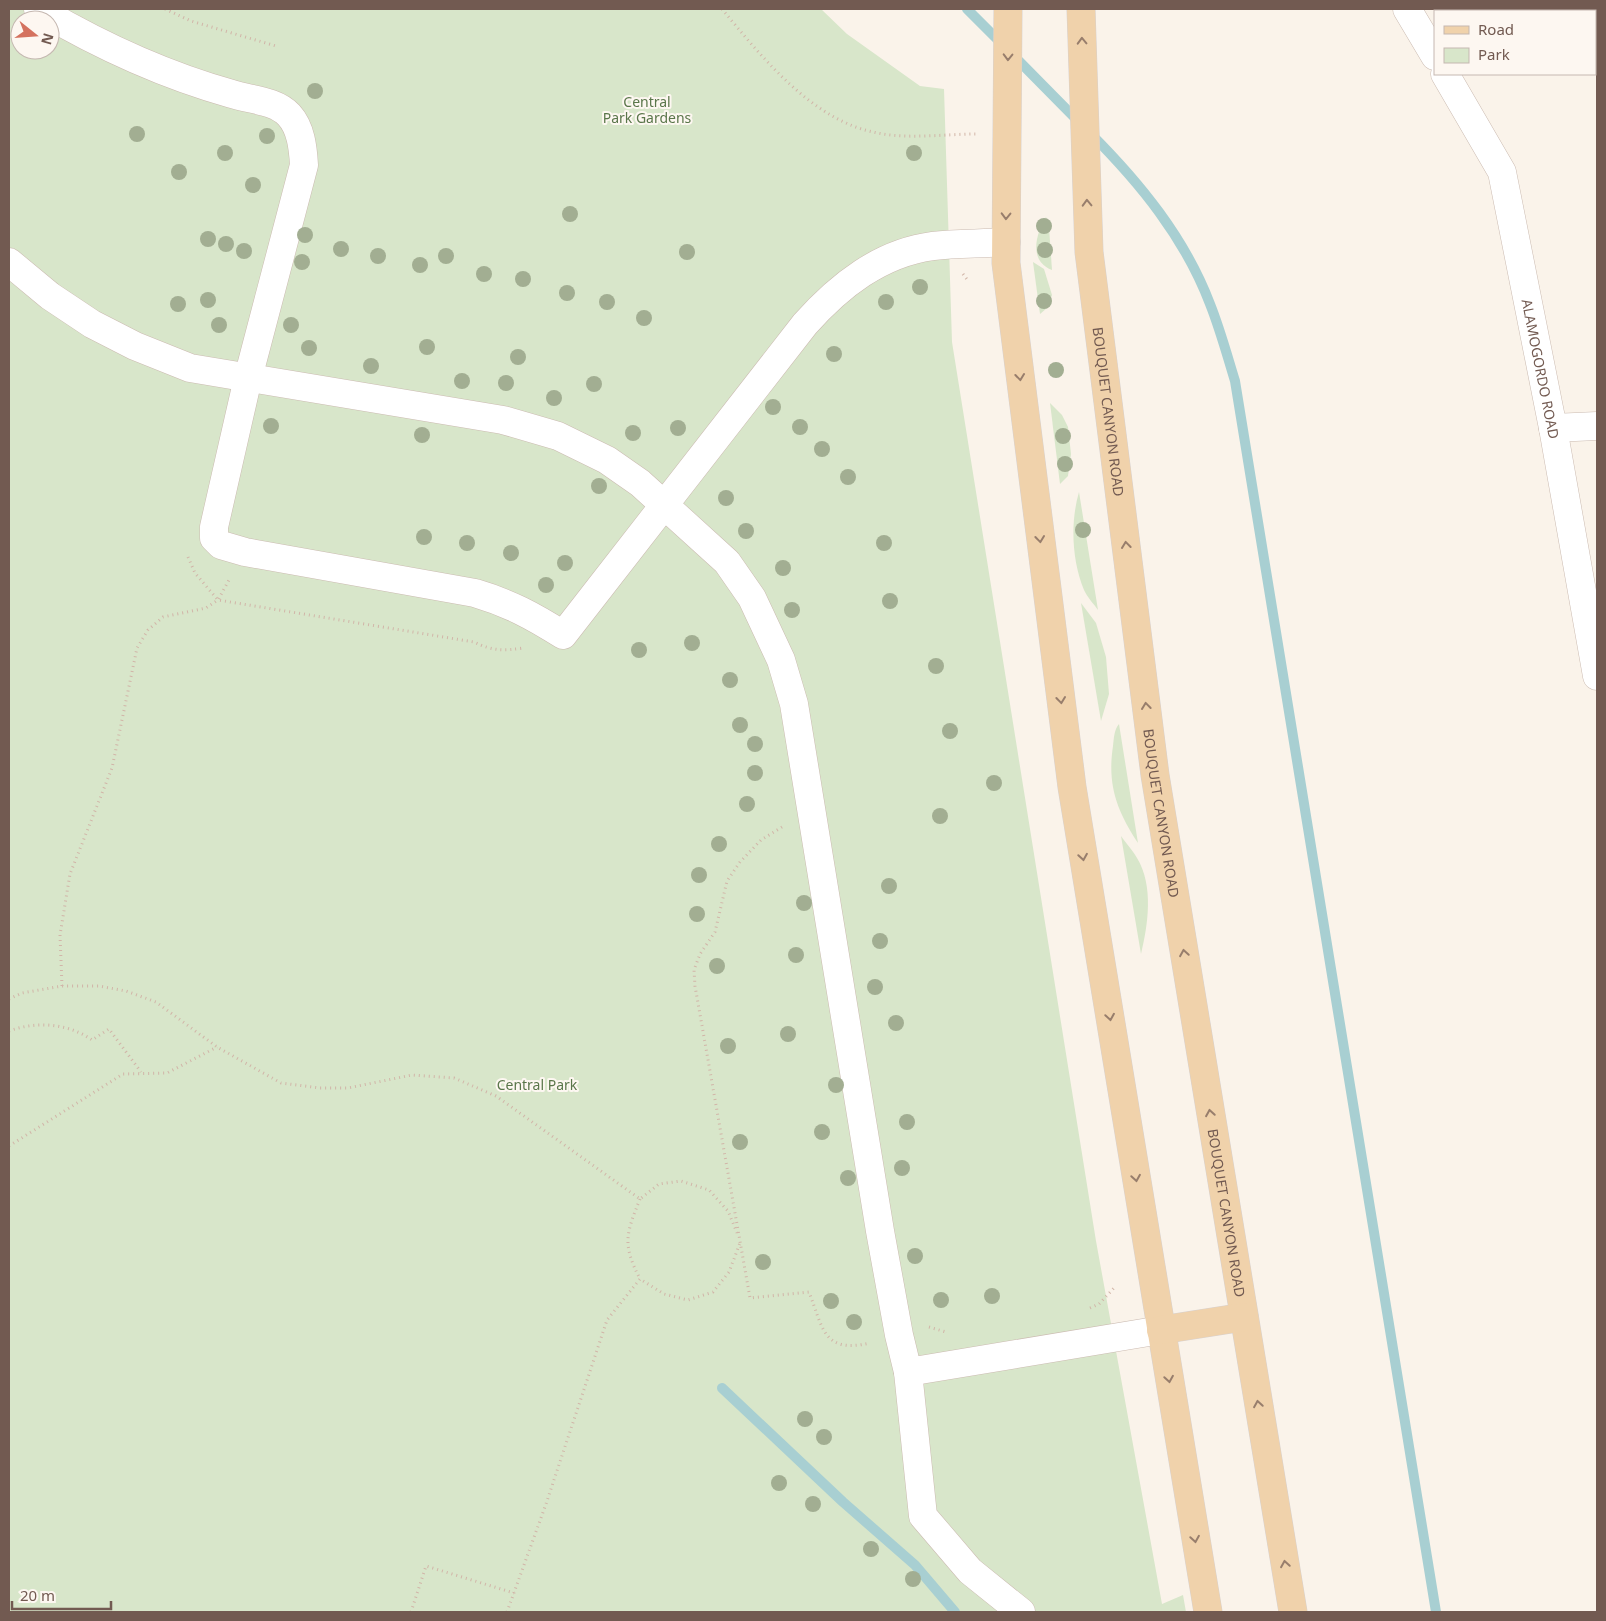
<svg xmlns="http://www.w3.org/2000/svg" width="1606" height="1621" font-family="'Noto Sans',sans-serif">
	<style>
		.green { fill: #d8e6ca; fill-rule: evenodd }
		.lines { fill: none; stroke-linecap: round; stroke-linejoin: round }
		.stream { stroke: #a8cfd2; stroke-width: 10 }
		.minor-casing { stroke: #cbbbb1; stroke-width: 29 }
		.major-casing { stroke: #d8d1ce; stroke-width: 29 }
		.path { stroke: #d1b5a8; stroke-width: 3; stroke-dasharray: 1 4; stroke-linecap: butt }
		.minor { stroke: #fff; stroke-width: 28 }
		.major { stroke: #f0d2ab; stroke-width: 28 }
		.tree { fill: #a2ae92 }
		.oneway { stroke: #987e6c }
		.labels { text-anchor: middle; dominant-baseline: central; stroke-width: 4; stroke-linejoin: round; paint-order: stroke }
		.park-label { font-size: 14px; fill: #5a764a; stroke: #fdf7f1 }
		.street-label { font-size: 14px; fill: #725a51; stroke: #fdf7f1 }
	</style>
	<rect width="100%" height="100%" fill="#faf3ea"/>
	<g class="green">
		<path d="M9 9H821L847 34 920 86 944 89 952 342 1096 1241 1162 1604 1183 1595 1186 1612H9ZM20 20H50V50H20Z"/>
		<path d="M1046 217 1049 227 1052 270C1028 261 1036 233 1046 217Z"/>
		<path d="M1033 262 1044 269 1052 295 1047 308 1040 314Z"/>
		<path d="M1050 403 1062 415 1068 427 1071 454 1068 476 1060 484Z"/>
		<path d="M1079 492 1098 610C1094 604 1087 597 1084 590 1072 561 1070 523 1079 492Z"/>
		<path d="M1081 603 1096 623 1106 657 1109 694 1101 721Z"/>
		<path d="M1119 724 1138 843C1117 811 1107 785 1113 746 1114 738 1114 730 1119 724Z"/>
		<path d="M1121 836C1126 843 1133 851 1137 858 1154 886 1148 925 1141 954Z"/>
	</g>
	<g class="lines">
		<g class="stream">
			<path d="M967 9 1003 45"/>
			<path d="M1013 55 1080 123"/>
			<path d="M1090 133C1140 183 1185 238 1210 304 1220 329 1227 355 1235 381L1436 1612"/>
			<path d="M722 1388 843 1502 915 1565 955 1612"/>
		</g>
		<g class="minor-casing">
			<g id="minor">
				<path d="M38 9C99 45 164 75 232 94 250 100 275 100 289 115 301 128 303 148 304 165L248 378 214 527V538L221 545 245 552 475 593C509 603 533 616 563 635L805 324C839 286 880 253 933 246 957 243 982 244 1006 242"/>
				<path d="M1407 9 1435 56"/>
				<path id="s1" d="M1445 74 1502 172 1553 428 1597 676"/>
				<path d="M9 262 50 296 92 324 135 346 190 368 503 420 558 436 607 460 640 483 727 562 752 598 781 660 794 704 880 1231 899 1335 908 1372 1161 1330"/>
				<path d="M1553 428 1597 426"/>
				<path d="M908 1372 923 1516 970 1571 1021 1612"/>
			</g>
		</g>
		<g class="major-casing">
			<g id="major">
				<path d="M1008 9 1006 263 1072 787 1208 1612"/>
				<path id="s2" d="M1081 9 1089 252 1155 775 1293 1612"/>
				<path d="M1161 1330 1244 1317"/>
			</g>
		</g>
		<g class="path">
			<path d="M165 9 191 21 276 46"/>
			<path d="M722 9C761 56 811 119 873 132 906 140 943 134 976 134"/>
			<path d="M963 274 969 282"/>
			<path d="M188 557 195 573 218 600 474 642C492 651 504 651 523 648"/>
			<path d="M782 827 761 840 740 862 727 881 715 932 700 954 694 970 695 986 750 1298 809 1292C823 1328 823 1354 870 1343"/>
			<path d="M62 986 60 935 70 874 112 768 137 648 148 630 163 617 206 608 218 600 229 580"/>
			<path d="M9 999 22 993 62 986H99L126 991 156 1002 217 1047 281 1083 320 1088H348L412 1075 454 1078 496 1096 640 1199 659 1184 681 1181 709 1190 728 1211 738 1235"/>
			<path d="M9 1031C36 1021 68 1023 92 1040L109 1029 141 1072"/>
			<path d="M9 1146 123 1074 167 1073 217 1047"/>
			<path d="M640 1199C626 1234 622 1244 640 1279"/>
			<path d="M1090 1308 1099 1304 1114 1288"/>
			<path d="M929 1327 946 1332"/>
			<path d="M411 1612 426 1566 514 1593"/>
			<path d="M507 1612 546 1504 607 1320 640 1279 664 1294 688 1300 713 1292 729 1272 740 1243"/>
		</g>
		<use href="#minor" class="minor"/>
		<use href="#major" class="major"/>
	</g>
	<g class="tree">
		<circle cx="315" cy="91" r="8"/>
		<circle cx="137" cy="134" r="8"/>
		<circle cx="267" cy="136" r="8"/>
		<circle cx="225" cy="153" r="8"/>
		<circle cx="914" cy="153" r="8"/>
		<circle cx="179" cy="172" r="8"/>
		<circle cx="253" cy="185" r="8"/>
		<circle cx="570" cy="214" r="8"/>
		<circle cx="1044" cy="226" r="8"/>
		<circle cx="305" cy="235" r="8"/>
		<circle cx="208" cy="239" r="8"/>
		<circle cx="226" cy="244" r="8"/>
		<circle cx="341" cy="249" r="8"/>
		<circle cx="1045" cy="250" r="8"/>
		<circle cx="244" cy="251" r="8"/>
		<circle cx="687" cy="252" r="8"/>
		<circle cx="378" cy="256" r="8"/>
		<circle cx="446" cy="256" r="8"/>
		<circle cx="302" cy="262" r="8"/>
		<circle cx="420" cy="265" r="8"/>
		<circle cx="484" cy="274" r="8"/>
		<circle cx="523" cy="279" r="8"/>
		<circle cx="920" cy="287" r="8"/>
		<circle cx="567" cy="293" r="8"/>
		<circle cx="208" cy="300" r="8"/>
		<circle cx="1044" cy="301" r="8"/>
		<circle cx="607" cy="302" r="8"/>
		<circle cx="886" cy="302" r="8"/>
		<circle cx="178" cy="304" r="8"/>
		<circle cx="644" cy="318" r="8"/>
		<circle cx="219" cy="325" r="8"/>
		<circle cx="291" cy="325" r="8"/>
		<circle cx="427" cy="347" r="8"/>
		<circle cx="309" cy="348" r="8"/>
		<circle cx="834" cy="354" r="8"/>
		<circle cx="518" cy="357" r="8"/>
		<circle cx="371" cy="366" r="8"/>
		<circle cx="1056" cy="370" r="8"/>
		<circle cx="462" cy="381" r="8"/>
		<circle cx="506" cy="383" r="8"/>
		<circle cx="594" cy="384" r="8"/>
		<circle cx="554" cy="398" r="8"/>
		<circle cx="773" cy="407" r="8"/>
		<circle cx="271" cy="426" r="8"/>
		<circle cx="800" cy="427" r="8"/>
		<circle cx="678" cy="428" r="8"/>
		<circle cx="633" cy="433" r="8"/>
		<circle cx="422" cy="435" r="8"/>
		<circle cx="1063" cy="436" r="8"/>
		<circle cx="822" cy="449" r="8"/>
		<circle cx="1065" cy="464" r="8"/>
		<circle cx="848" cy="477" r="8"/>
		<circle cx="599" cy="486" r="8"/>
		<circle cx="726" cy="498" r="8"/>
		<circle cx="1083" cy="530" r="8"/>
		<circle cx="746" cy="531" r="8"/>
		<circle cx="424" cy="537" r="8"/>
		<circle cx="467" cy="543" r="8"/>
		<circle cx="884" cy="543" r="8"/>
		<circle cx="511" cy="553" r="8"/>
		<circle cx="565" cy="563" r="8"/>
		<circle cx="783" cy="568" r="8"/>
		<circle cx="546" cy="585" r="8"/>
		<circle cx="890" cy="601" r="8"/>
		<circle cx="792" cy="610" r="8"/>
		<circle cx="692" cy="643" r="8"/>
		<circle cx="639" cy="650" r="8"/>
		<circle cx="936" cy="666" r="8"/>
		<circle cx="730" cy="680" r="8"/>
		<circle cx="740" cy="725" r="8"/>
		<circle cx="950" cy="731" r="8"/>
		<circle cx="755" cy="744" r="8"/>
		<circle cx="755" cy="773" r="8"/>
		<circle cx="994" cy="783" r="8"/>
		<circle cx="747" cy="804" r="8"/>
		<circle cx="940" cy="816" r="8"/>
		<circle cx="719" cy="844" r="8"/>
		<circle cx="699" cy="875" r="8"/>
		<circle cx="889" cy="886" r="8"/>
		<circle cx="804" cy="903" r="8"/>
		<circle cx="697" cy="914" r="8"/>
		<circle cx="880" cy="941" r="8"/>
		<circle cx="796" cy="955" r="8"/>
		<circle cx="717" cy="966" r="8"/>
		<circle cx="875" cy="987" r="8"/>
		<circle cx="896" cy="1023" r="8"/>
		<circle cx="788" cy="1034" r="8"/>
		<circle cx="728" cy="1046" r="8"/>
		<circle cx="836" cy="1085" r="8"/>
		<circle cx="907" cy="1122" r="8"/>
		<circle cx="822" cy="1132" r="8"/>
		<circle cx="740" cy="1142" r="8"/>
		<circle cx="902" cy="1168" r="8"/>
		<circle cx="848" cy="1178" r="8"/>
		<circle cx="915" cy="1256" r="8"/>
		<circle cx="763" cy="1262" r="8"/>
		<circle cx="992" cy="1296" r="8"/>
		<circle cx="941" cy="1300" r="8"/>
		<circle cx="831" cy="1301" r="8"/>
		<circle cx="854" cy="1322" r="8"/>
		<circle cx="805" cy="1419" r="8"/>
		<circle cx="824" cy="1437" r="8"/>
		<circle cx="779" cy="1483" r="8"/>
		<circle cx="813" cy="1504" r="8"/>
		<circle cx="871" cy="1549" r="8"/>
		<circle cx="913" cy="1579" r="8"/>
	</g>
	<defs><path id="oneway-chevron" d="M-2-3.5L2.5 0L-2 3.5" fill="none" stroke-width="1.6" stroke-linecap="round" stroke-linejoin="round" transform="scale(1.25)"/></defs>
	<g class="oneway">
		<use href="#oneway-chevron" transform="translate(1082 41) rotate(-92)"/>
		<use href="#oneway-chevron" transform="translate(1008 57) rotate(91)"/>
		<use href="#oneway-chevron" transform="translate(1087 203) rotate(-92)"/>
		<use href="#oneway-chevron" transform="translate(1006 216) rotate(91)"/>
		<use href="#oneway-chevron" transform="translate(1020 377) rotate(83)"/>
		<use href="#oneway-chevron" transform="translate(1040 539) rotate(83)"/>
		<use href="#oneway-chevron" transform="translate(1126 545) rotate(-97)"/>
		<use href="#oneway-chevron" transform="translate(1061 700) rotate(83)"/>
		<use href="#oneway-chevron" transform="translate(1146 706) rotate(-97)"/>
		<use href="#oneway-chevron" transform="translate(1083 857) rotate(81)"/>
		<use href="#oneway-chevron" transform="translate(1184 953) rotate(-99)"/>
		<use href="#oneway-chevron" transform="translate(1110 1017) rotate(81)"/>
		<use href="#oneway-chevron" transform="translate(1210 1113) rotate(-99)"/>
		<use href="#oneway-chevron" transform="translate(1136 1178) rotate(81)"/>
		<use href="#oneway-chevron" transform="translate(1169 1379) rotate(81)"/>
		<use href="#oneway-chevron" transform="translate(1258 1404) rotate(-99)"/>
		<use href="#oneway-chevron" transform="translate(1195 1539) rotate(81)"/>
		<use href="#oneway-chevron" transform="translate(1285 1564) rotate(-99)"/>
	</g>
	<g class="labels">
		<g class="park-label">
			<text x="647" y="101">Central<tspan x="647" dy="16">Park Gardens</tspan></text>
			<text x="537" y="1084">Central Park</text>
		</g>
		<g class="street-label">
			<text stroke="none"><textPath href="#s1" startOffset="314">ALAMOGORDO ROAD</textPath></text>
			<text stroke="none"><textPath href="#s2" startOffset="404">BOUQUET CANYON ROAD</textPath></text>
			<text stroke="none"><textPath href="#s2" startOffset="809">BOUQUET CANYON ROAD</textPath></text>
			<text stroke="none"><textPath href="#s2" startOffset="1214">BOUQUET CANYON ROAD</textPath></text>
		</g>
	</g>
	<rect width="1606" height="1621" fill="none" stroke="#725a51" stroke-width="20"/>
	<rect x="1434" y="10" width="162" height="65" fill="#fdf7f1" stroke="#c5b8b1"/>
	<rect x="1444" y="26" width="25" height="8" fill="#f0d2ab" stroke="#c5b8b1"/>
	<text x="1478" y="35" font-size="15" fill="#725a51">Road</text>
	<rect x="1444" y="48" width="25" height="15" fill="#d8e6ca" stroke="#c5b8b1"/>
	<text x="1478" y="60" font-size="15" fill="#725a51">Park</text>
	<g transform="translate(35 35) rotate(107)"><circle r="24" fill="#fdf7f1" stroke="#c5b8b1"/>
	<path d="M0-4L9 19L0 12L-9 19Z" fill="#d4725f"/>
	<text y="-8" font-size="14" font-weight="bold" text-anchor="middle" fill="#725a51">N</text>
	</g>
	<path d="M12 1601v8h99v-8" fill="none" stroke="#725a51" stroke-width="2.5"/>
	<text x="20" y="1601" font-size="15" fill="#725a51" stroke="#fdf7f1" stroke-width="4" paint-order="stroke">20 m</text>
</svg>
